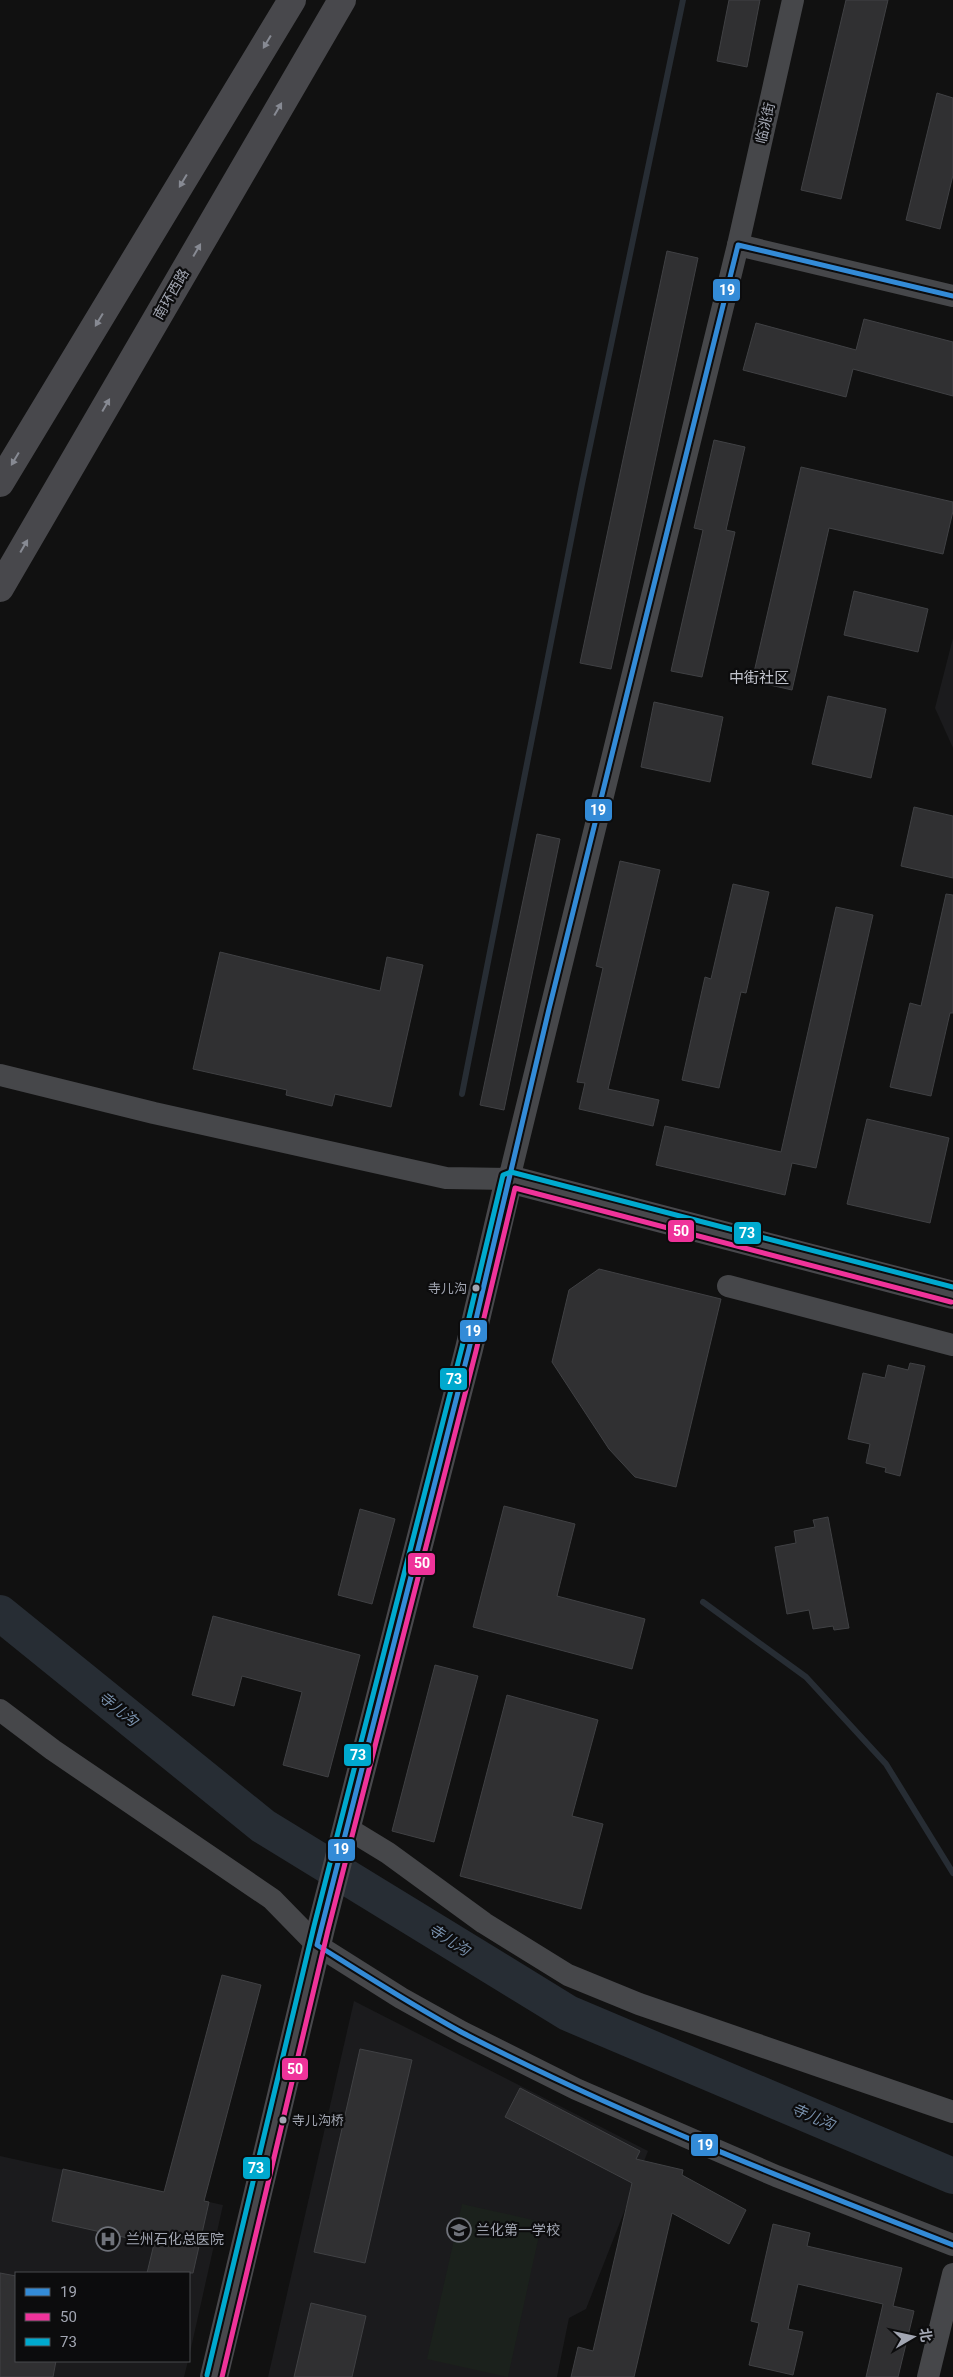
<svg xmlns="http://www.w3.org/2000/svg" width="953" height="2377" font-family="Roboto,'Noto Sans SC',sans-serif">
	<style>
		.built { fill: #1b1b1d }
		.green { fill: #1b211c }
		.lines { fill: none; stroke-linecap: round; stroke-linejoin: round }
		.stream { stroke: #272d34; stroke-width: 6 }
		.river { stroke: #272d34; stroke-width: 36 }
		.building { fill: #303032; stroke: #404144 }
		.minor { stroke: #46474a; stroke-width: 22 }
		.major { stroke: #48484c; stroke-width: 28 }
		.highway { stroke: #48484c; stroke-width: 28 }
		.bus-1-casing { stroke: #0c0c0d; stroke-width: 9 }
		.bus-2-casing { stroke: #0c0c0d; stroke-width: 9 }
		.bus-3-casing { stroke: #0c0c0d; stroke-width: 9 }
		.bus-1 { stroke: #338bd7; stroke-width: 5 }
		.bus-2 { stroke: #ef339a; stroke-width: 5 }
		.bus-3 { stroke: #00a9ce; stroke-width: 5 }
		.oneway { fill: #878a93 }
		.bus-dot { fill: #a2a6b2; stroke: #0c0c0d; stroke-width: 2 }
		.labels { text-anchor: middle; dominant-baseline: central; stroke-width: 4.5; stroke-linejoin: round; paint-order: stroke }
		.bus-label { font-size: 13px; fill: #a2a6b2; stroke: #0c0c0d; text-anchor: end }
		.street-label { font-size: 14px; fill: #a2a6b2; stroke: #0c0c0d }
		.poi-label { font-size: 14px; fill: #a2a6b2; stroke: #0c0c0d; text-anchor: start }
		.neighbourhood-label { font-size: 15px; fill: #c3c5ce; stroke: #0c0c0d }
		.water-label { font-size: 15px; font-style: italic; fill: #7991ad; stroke: #0c0c0d }
		.line-badge { stroke: #0c0c0d; stroke-width: 2 }
		.badge-label { font-size: 14px; text-anchor: middle; font-weight: bold; fill: #fff }
	</style>
	<rect width="100%" height="100%" fill="#111"/>
	<g class="built">
		<path d="M953 638V748L935 708Z"/>
		<path d="M354 2001 648 2151 586 2309 569 2318 557 2377H268Z"/>
		<path d="M0 2156 223 2205 189 2357V2273H16V2361H188L184 2377H0Z"/>
	</g>
	<path class="green" d="M462 2204 542 2222 508 2377 427 2359Z"/>
	<g class="lines">
		<g class="stream">
			<path d="M462 1094 582 484 683 0"/>
			<path d="M703 1602 806 1677 886 1764 953 1873"/>
		</g>
		<path class="river" d="M0 1613 263 1826 568 2013 953 2176"/>
	</g>
	<g class="building">
		<path d="M729 0H760L747 67 717 61Z"/>
		<path d="M846 0H888L841 199 801 190Z"/>
		<path d="M937 93 953 98V175L940 229 906 220Z"/>
		<path d="M667 251 698 258 611 669 580 663Z"/>
		<path d="M864 319 953 342V396L853 369 846 397 743 370 756 323 856 350Z"/>
		<path d="M714 440 745 447 726 530 735 532 702 677 671 671 703 530 694 528Z"/>
		<path d="M801 467 953 502V511L943 554 829 528 792 690 752 681Z"/>
		<path d="M854 591 928 609 918 652 844 635Z"/>
		<path d="M828 696 886 709 871 778 812 764Z"/>
		<path d="M654 702 723 717 710 782 641 767Z"/>
		<path d="M914 807 953 816V878L901 866Z"/>
		<path d="M537 834 560 839 504 1110 480 1105Z"/>
		<path d="M620 861 660 870 608 1089 659 1100 653 1126 579 1109 585 1083 577 1082 603 968 596 966Z"/>
		<path d="M733 884 769 892 746 993 741 992 719 1088 682 1080 705 977 711 979Z"/>
		<path d="M946 894 953 895V1013H950L931 1096 890 1087 910 1003 921 1006Z"/>
		<path d="M836 907 873 915 816 1168 792 1163 785 1195 656 1165 665 1126 781 1152Z"/>
		<path d="M220 952 380 991 387 957 423 965 391 1107 335 1094 332 1106 286 1095 287 1090 193 1069Z"/>
		<path d="M867 1119 949 1138 930 1223 847 1204Z"/>
		<path d="M599 1269 721 1299 676 1487 635 1477 609 1449 552 1362 569 1290Z"/>
		<path d="M910 1363 925 1366 900 1476 885 1472 886 1468 866 1463 870 1444 848 1439 863 1373 885 1378 888 1365 908 1370Z"/>
		<path d="M504 1506 575 1524 557 1596 645 1619 632 1669 473 1627Z"/>
		<path d="M360 1509 395 1519 372 1604 338 1595Z"/>
		<path d="M828 1517 849 1628 834 1630 833 1626 813 1629 809 1610 787 1614 775 1547 796 1543 794 1531 815 1527 813 1520Z"/>
		<path d="M213 1616 360 1655 328 1777 283 1765 302 1692 242 1676 234 1706 192 1695Z"/>
		<path d="M435 1665 478 1676 434 1842 392 1831Z"/>
		<path d="M507 1695 598 1720 572 1816 603 1824 581 1909 460 1876Z"/>
		<path d="M222 1975 261 1985 204 2201 209 2202 193 2273H147L154 2244 52 2221 63 2169 164 2192Z"/>
		<path d="M360 2049 412 2060 365 2263 314 2252Z"/>
		<path d="M520 2088 640 2151 636 2159 683 2170 682 2175 746 2210 729 2244 672 2213 634 2377H571L578 2347 593 2351 632 2183 505 2117Z"/>
		<path d="M773 2224 810 2233 807 2246 902 2268 893 2306 914 2311 898 2377H866L883 2304 798 2284 788 2329 803 2332 793 2375 749 2365 759 2323 751 2321Z"/>
		<path d="M0 2273 16 2276V2361H56L53 2377H0Z"/>
		<path d="M311 2303 366 2316 352 2377H294Z"/>
	</g>
	<g class="lines">
		<g class="minor">
			<path d="M738 245 953 296"/>
			<path d="M0 1075 154 1113 446 1178 509 1179 738 245 793 0"/>
			<path d="M728 1286 953 1345"/>
			<path d="M0 1710 53 1750 272 1899 317 1945 401 1998 462 2032 576 2089 776 2176 953 2245"/>
			<path d="M347 1828 388 1853 484 1923 568 1975 639 2004 953 2112"/>
			<path d="M928 2377 953 2274"/>
		</g>
		<path class="major" d="M214 2377 321 1928 469 1349 509 1179 953 1295"/>
		<g class="highway">
			<path d="M0 483 292 0"/>
			<path d="M0 588 342 0"/>
		</g>
		<g class="bus-1-casing">
			<path id="bus-1" d="M953 296 738 245 549 1009 469 1349 317 1945C365 1975 413 2006 463 2033 621 2115 787 2180 953 2245"/>
		</g>
		<g class="bus-2-casing">
			<path id="bus-2" d="M222 2377 328 1930 476 1351 515 1188 951 1302"/>
		</g>
		<g class="bus-3-casing">
			<path id="bus-3" d="M207 2375 314 1926 462 1347 503 1175 511 1172 953 1287"/>
		</g>
		<use href="#bus-1" class="bus-1"/>
		<use href="#bus-2" class="bus-2"/>
		<use href="#bus-3" class="bus-3"/>
	</g>
	<defs><path id="oneway-solid" d="M-6-.8H1V-3.2L6.5 0L1 3.2V.8H-6Z" transform="scale(1.25)"/></defs>
	<g class="oneway">
		<use href="#oneway-solid" transform="translate(267 42) rotate(121)"/>
		<use href="#oneway-solid" transform="translate(278 109) rotate(-60)"/>
		<use href="#oneway-solid" transform="translate(183 181) rotate(121)"/>
		<use href="#oneway-solid" transform="translate(197 250) rotate(-60)"/>
		<use href="#oneway-solid" transform="translate(99 320) rotate(121)"/>
		<use href="#oneway-solid" transform="translate(106 405) rotate(-60)"/>
		<use href="#oneway-solid" transform="translate(15 459) rotate(121)"/>
		<use href="#oneway-solid" transform="translate(24 546) rotate(-60)"/>
	</g>
	<defs>
		<g id="school-ring" transform="scale(1.25)"><circle r="9.5" fill="#0c0c0d" stroke="#6f727a" stroke-width="1.5"/><path d="M0-5L7-2L0 1L-7-2ZM-4 1L0 2.5L4 1V4Q0 6-4 4Z" fill="#6f727a"/></g>
		<g id="hospital-ring" transform="scale(1.25)"><circle r="9.5" fill="#0c0c0d" stroke="#6f727a" stroke-width="1.5"/><path d="M-5-5h3v3.5h4V-5h3V5h-3V1.5h-4V5h-3Z" fill="#6f727a"/></g>
	</defs>
	<g fill-rule="evenodd">
		<use href="#school-ring" x="459" y="2230"/>
		<use href="#hospital-ring" x="108" y="2239"/>
	</g>
	<g class="bus-dot">
		<circle cx="476" cy="1288" r="4.5"/>
		<circle cx="283" cy="2120" r="4.5"/>
	</g>
	<g class="labels">
		<g class="bus-label">
			<text x="467" y="1288">寺儿沟</text>
			<text x="292" y="2120" text-anchor="start">寺儿沟桥</text>
		</g>
		<g class="street-label">
			<text transform="translate(765 123) rotate(-77)">临洮街</text>
			<text transform="translate(171 294) rotate(-60)">南环西路</text>
		</g>
		<g class="poi-label">
			<text x="476" y="2230">兰化第一学校</text>
			<text x="126" y="2239">兰州石化总医院</text>
		</g>
		<g class="neighbourhood-label">
			<text x="759" y="678">中街社区</text>
		</g>
		<g class="water-label">
			<text transform="translate(118 1709) rotate(39)">寺儿沟</text>
			<text transform="translate(449 1940) rotate(32)">寺儿沟</text>
			<text transform="translate(813 2117) rotate(23)">寺儿沟</text>
		</g>
	</g>
	<g class="line-badge">
		<rect x="712" y="278" width="29" height="24" rx="5" fill="#338bd7"/>
		<rect x="584" y="798" width="29" height="24" rx="5" fill="#338bd7"/>
		<rect x="667" y="1219" width="28" height="24" rx="5" fill="#ef339a"/>
		<rect x="733" y="1221" width="29" height="24" rx="5" fill="#00a9ce"/>
		<rect x="459" y="1319" width="29" height="24" rx="5" fill="#338bd7"/>
		<rect x="439" y="1367" width="29" height="24" rx="5" fill="#00a9ce"/>
		<rect x="407" y="1552" width="29" height="24" rx="5" fill="#ef339a"/>
		<rect x="343" y="1743" width="29" height="24" rx="5" fill="#00a9ce"/>
		<rect x="327" y="1838" width="29" height="24" rx="5" fill="#338bd7"/>
		<rect x="281" y="2057" width="28" height="24" rx="5" fill="#ef339a"/>
		<rect x="690" y="2133" width="29" height="24" rx="5" fill="#338bd7"/>
		<rect x="242" y="2156" width="29" height="24" rx="5" fill="#00a9ce"/>
	</g>
	<g class="badge-label">
		<text x="727" y="295">19</text>
		<text x="598" y="815">19</text>
		<text x="681" y="1236">50</text>
		<text x="747" y="1238">73</text>
		<text x="473" y="1336">19</text>
		<text x="454" y="1384">73</text>
		<text x="422" y="1568">50</text>
		<text x="358" y="1760">73</text>
		<text x="341" y="1854">19</text>
		<text x="295" y="2074">50</text>
		<text x="705" y="2150">19</text>
		<text x="256" y="2173">73</text>
	</g>
	<rect x="15" y="2272" width="175" height="90" fill="#0c0c0d" stroke="#484a4f"/>
	<rect x="25" y="2288" width="25" height="8" fill="#338bd7" stroke="#484a4f"/>
	<text x="60" y="2297" font-size="15" fill="#a2a6b2">19</text>
	<rect x="25" y="2313" width="25" height="8" fill="#ef339a" stroke="#484a4f"/>
	<text x="60" y="2322" font-size="15" fill="#a2a6b2">50</text>
	<rect x="25" y="2338" width="25" height="8" fill="#00a9ce" stroke="#484a4f"/>
	<text x="60" y="2347" font-size="15" fill="#a2a6b2">73</text>
	<g transform="translate(913 2337) rotate(81)" stroke="#0c0c0d" stroke-width="4" paint-order="stroke">
	<path d="M0-4L9 19L0 12L-9 19Z" fill="#a2a6b2"/>
	<text y="-8" font-size="14" font-weight="bold" text-anchor="middle" fill="#a2a6b2">北</text>
	</g>
</svg>
